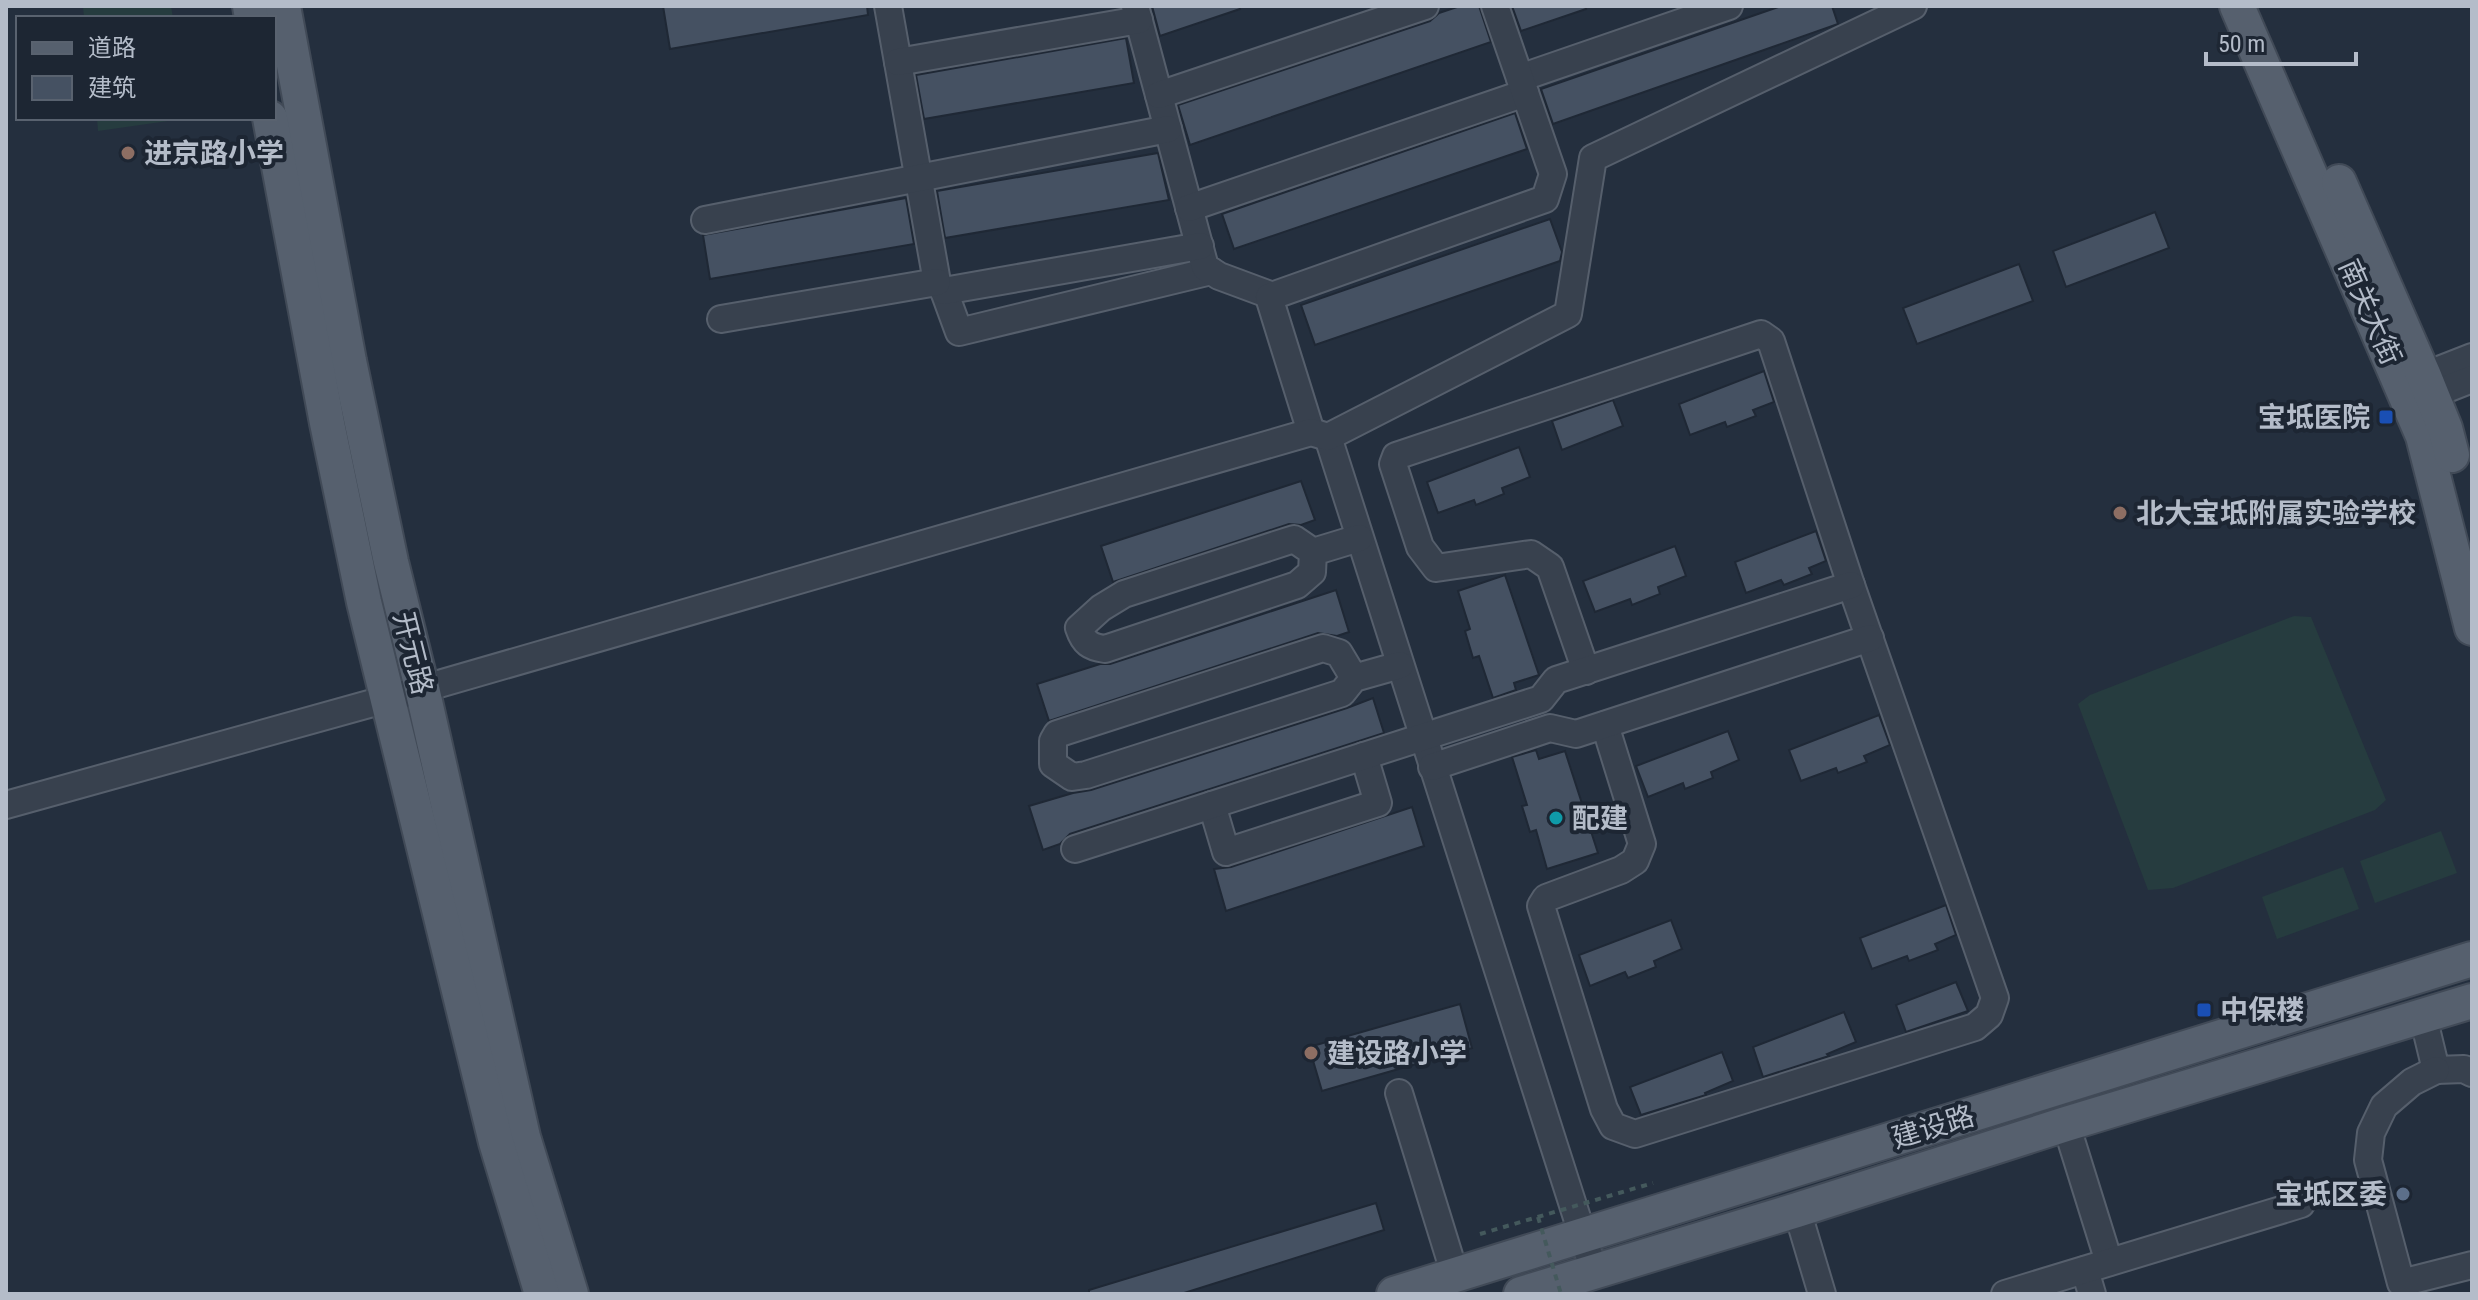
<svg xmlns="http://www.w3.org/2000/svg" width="2478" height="1300" font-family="'Roboto Condensed','Noto Sans SC',sans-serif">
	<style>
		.grass { fill: #263c3f }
		.building { fill: #455162; stroke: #1f2835; stroke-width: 2 }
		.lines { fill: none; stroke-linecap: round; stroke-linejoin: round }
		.minor-casing { stroke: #565f6c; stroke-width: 30 }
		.major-casing { stroke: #414a57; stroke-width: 38 }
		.minor { stroke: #38414e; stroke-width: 26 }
		.major { stroke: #56606e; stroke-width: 34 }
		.path-bridge { stroke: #44595c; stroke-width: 4; stroke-dasharray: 6 6; stroke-linecap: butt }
		.education-dot { fill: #8d6e63; stroke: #1d2633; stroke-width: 3 }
		.transit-dot { fill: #1a4fb4; stroke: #1d2633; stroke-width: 3 }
		.culture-dot { fill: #0f9aa8; stroke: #1d2633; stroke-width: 3 }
		.service-dot { fill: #5c6f8a; stroke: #1d2633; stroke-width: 3 }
		.labels { text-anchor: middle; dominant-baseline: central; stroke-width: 8; stroke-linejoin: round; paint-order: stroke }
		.poi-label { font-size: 28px; font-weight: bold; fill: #b4bcc9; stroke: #1d2633; text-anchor: start }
		.street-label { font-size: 28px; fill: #b4bcc9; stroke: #1d2633 }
	</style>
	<rect width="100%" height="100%" fill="#242f3e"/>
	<g class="grass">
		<path d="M83 6H171L173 18H84Z"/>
		<path d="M97 118H189L98 131Z"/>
		<path d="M2294 616 2311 617 2386 800 2375 810 2173 888 2148 890 2078 704 2090 695Z"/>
		<path d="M2441 831 2457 873 2375 903 2360 861Z"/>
		<path d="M2343 867 2359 909 2277 939 2262 897Z"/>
	</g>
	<g class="building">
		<path d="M663 6H867L868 15 670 49Z"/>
		<path d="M1152 6H1239L1240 9 1160 36Z"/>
		<path d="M1460 6H1479L1491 42 1190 145 1178 105 1430 21 1439 13Z"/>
		<path d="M1512 6H1585L1586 9 1521 31Z"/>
		<path d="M1781 6H1832L1838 24 1553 124 1541 89Z"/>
		<path d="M1126 38 1134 83 924 119 916 75Z"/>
		<path d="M1515 113 1527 149 1234 249 1222 214Z"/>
		<path d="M1158 153 1169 200 945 238 937 191Z"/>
		<path d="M906 198 914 244 710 279 703 235Z"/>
		<path d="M2155 212 2169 248 2066 287 2053 251Z"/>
		<path d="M1550 219 1562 252 1560 261 1315 345 1301 305Z"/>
		<path d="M2019 264 2033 301 1917 344 1903 308Z"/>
		<path d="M1764 371 1774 402 1753 410 1756 416 1727 427 1725 422 1690 435 1679 404Z"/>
		<path d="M1613 400 1623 426 1562 450 1552 421Z"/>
		<path d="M1519 447 1530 477 1502 488 1504 494 1476 505 1474 500 1438 513 1427 482Z"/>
		<path d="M1301 481 1315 520 1301 525 1289 524 1113 582 1101 546Z"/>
		<path d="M1816 531 1826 561 1809 568 1812 574 1784 585 1781 580 1746 593 1735 562Z"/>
		<path d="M1675 546 1686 576 1658 587 1660 594 1632 605 1630 599 1595 612 1583 581Z"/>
		<path d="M1505 575 1539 675 1514 683 1516 690 1493 698 1479 656 1473 658 1465 631 1470 629 1458 591Z"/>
		<path d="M1336 590 1349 632 1337 636 1318 633 1049 721 1037 684 1100 664H1110Z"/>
		<path d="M1373 698 1384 733 1070 834 1060 844 1043 850 1029 806 1073 793 1091 790 1347 708Z"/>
		<path d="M1879 715 1890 745 1864 756 1867 762 1838 773 1836 768 1801 781 1789 750Z"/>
		<path d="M1728 731 1739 760 1711 772 1713 778 1685 789 1683 783 1648 797 1636 766Z"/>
		<path d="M1536 750 1539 759 1565 751 1598 853 1547 869 1536 830 1530 832 1522 806 1527 805 1512 757Z"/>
		<path d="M1412 807 1424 846 1226 911 1214 869 1231 867Z"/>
		<path d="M1946 905 1956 935 1935 944 1938 950 1909 961 1907 956 1872 969 1860 938Z"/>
		<path d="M1671 920 1682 949 1654 961 1656 967 1628 978 1625 972 1590 986 1579 955Z"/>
		<path d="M1956 982 1968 1011 1906 1032 1896 1005Z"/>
		<path d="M1460 1004 1472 1048 1322 1091 1309 1047Z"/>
		<path d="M1844 1012 1856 1042 1827 1054 1829 1056 1763 1077 1753 1047Z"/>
		<path d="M1722 1052 1733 1081 1705 1093 1706 1095 1641 1115 1630 1087Z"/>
		<path d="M1376 1203 1384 1230 1181 1294H1089V1290Z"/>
	</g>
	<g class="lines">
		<g class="minor-casing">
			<g id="minor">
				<path d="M888 6 937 282 944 291 959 332 1211 271"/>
				<path d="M1135 6 1205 267 1219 276 1273 296"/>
				<path d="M898 62 1139 20"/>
				<path d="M1520 78 1729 6"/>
				<path d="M1159 95 1425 6"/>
				<path d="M1189 208 1525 93"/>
				<path d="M705 220 1168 129"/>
				<path d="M944 291 1200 246"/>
				<path d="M721 319 937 282"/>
				<path d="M2408 382 2472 357"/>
				<path d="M2416 401 2472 379"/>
				<path d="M1311 432 1269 297 1545 199 1553 174 1495 6"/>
				<path d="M1328 437 1594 1271"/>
				<path d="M1313 552 1312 572 1297 585 1105 649C1090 647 1084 643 1079 628L1101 608 1124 594 1294 539 1313 552 1359 538"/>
				<path d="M1586 671 1550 567 1531 554 1436 568 1420 547 1393 464 1396 456 1761 334 1771 341 1851 585 1995 998 1989 1015 1975 1027 1635 1134 1613 1126 1604 1109 1541 906 1546 898 1621 870 1635 861 1642 844 1605 725"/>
				<path d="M1354 678 1342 693 1086 775 1072 777 1053 764V741L1057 734 1323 648 1339 653 1354 678 1400 665"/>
				<path d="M1432 767 1550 728 1576 734 1870 638"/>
				<path d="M6 805 387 699 1311 432 1328 437 1568 314 1593 158 1913 6"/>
				<path d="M1212 805 1226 852 1378 803 1364 756"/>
				<path d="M1075 849 1541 699 1556 680 1851 585"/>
				<path d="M2423 1016 2436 1070 2464 1069 2472 1073"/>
				<path d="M2436 1070 2412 1082 2384 1106 2371 1133 2368 1160 2401 1283 2472 1265"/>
				<path d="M1399 1093 1455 1275"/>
				<path d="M2066 1124 2109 1262"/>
				<path d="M1797 1210 1822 1294"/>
				<path d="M2085 1270 2092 1294"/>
				<path d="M2005 1294 2301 1204"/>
			</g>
		</g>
		<g class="major-casing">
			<g id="major">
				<path d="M250 6 252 18"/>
				<path d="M283 6 349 361 391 562 422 688 523 1137 571 1294"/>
				<path d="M2237 6 2423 436 2472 628"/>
				<path d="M270 118 327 423 364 602 496 1142 542 1294"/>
				<path d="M2339 182 2424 376 2445 428 2452 455"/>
				<path d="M1394 1294 2472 959"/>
				<path d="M1521 1294 1797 1210 2066 1124 2472 1001"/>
			</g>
		</g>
		<use href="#minor" class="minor"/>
		<use href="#major" class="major"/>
		<g class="path-bridge">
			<path d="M1538 1217 1561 1294"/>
			<path d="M1480 1234 1653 1183"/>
		</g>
	</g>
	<g class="education-dot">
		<circle cx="128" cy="153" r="8"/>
		<circle cx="2120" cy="513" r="8"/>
		<circle cx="1311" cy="1053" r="8"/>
	</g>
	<g class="transit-dot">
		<rect x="2378" y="409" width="16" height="16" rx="4"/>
		<rect x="2196" y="1002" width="16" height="16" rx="4"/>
	</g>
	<circle class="culture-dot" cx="1556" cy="818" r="8"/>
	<circle class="service-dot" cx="2403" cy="1194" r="8"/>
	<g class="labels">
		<g class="poi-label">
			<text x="144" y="153">进京路小学</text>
			<text x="2370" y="417" text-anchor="end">宝坻医院</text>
			<text x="2136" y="513">北大宝坻附属实验学校</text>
			<text x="1572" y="818">配建</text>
			<text x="2220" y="1010">中保楼</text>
			<text x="1327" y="1053">建设路小学</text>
			<text x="2387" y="1194" text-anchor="end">宝坻区委</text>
		</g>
		<g class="street-label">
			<text transform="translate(2370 312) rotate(66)">南关大街</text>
			<text transform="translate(413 653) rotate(76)">开元路</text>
			<text transform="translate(1933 1127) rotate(-17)">建设路</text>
		</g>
	</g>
	<rect width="2478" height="1300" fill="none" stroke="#b4bcc9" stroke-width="16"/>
	<rect x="16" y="16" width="260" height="104" fill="#1d2633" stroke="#59626f" stroke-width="2"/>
	<rect x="32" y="42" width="40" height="12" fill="#56606e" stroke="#59626f" stroke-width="2"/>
	<text x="88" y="56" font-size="24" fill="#b4bcc9">道路</text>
	<rect x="32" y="76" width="40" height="24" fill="#455162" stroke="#59626f" stroke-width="2"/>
	<text x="88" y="96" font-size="24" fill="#b4bcc9">建筑</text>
	<path d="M2206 52v12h150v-12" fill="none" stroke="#b4bcc9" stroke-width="4"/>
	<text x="2218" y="52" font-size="24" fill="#b4bcc9" stroke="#1d2633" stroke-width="6" paint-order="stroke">50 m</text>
</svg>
